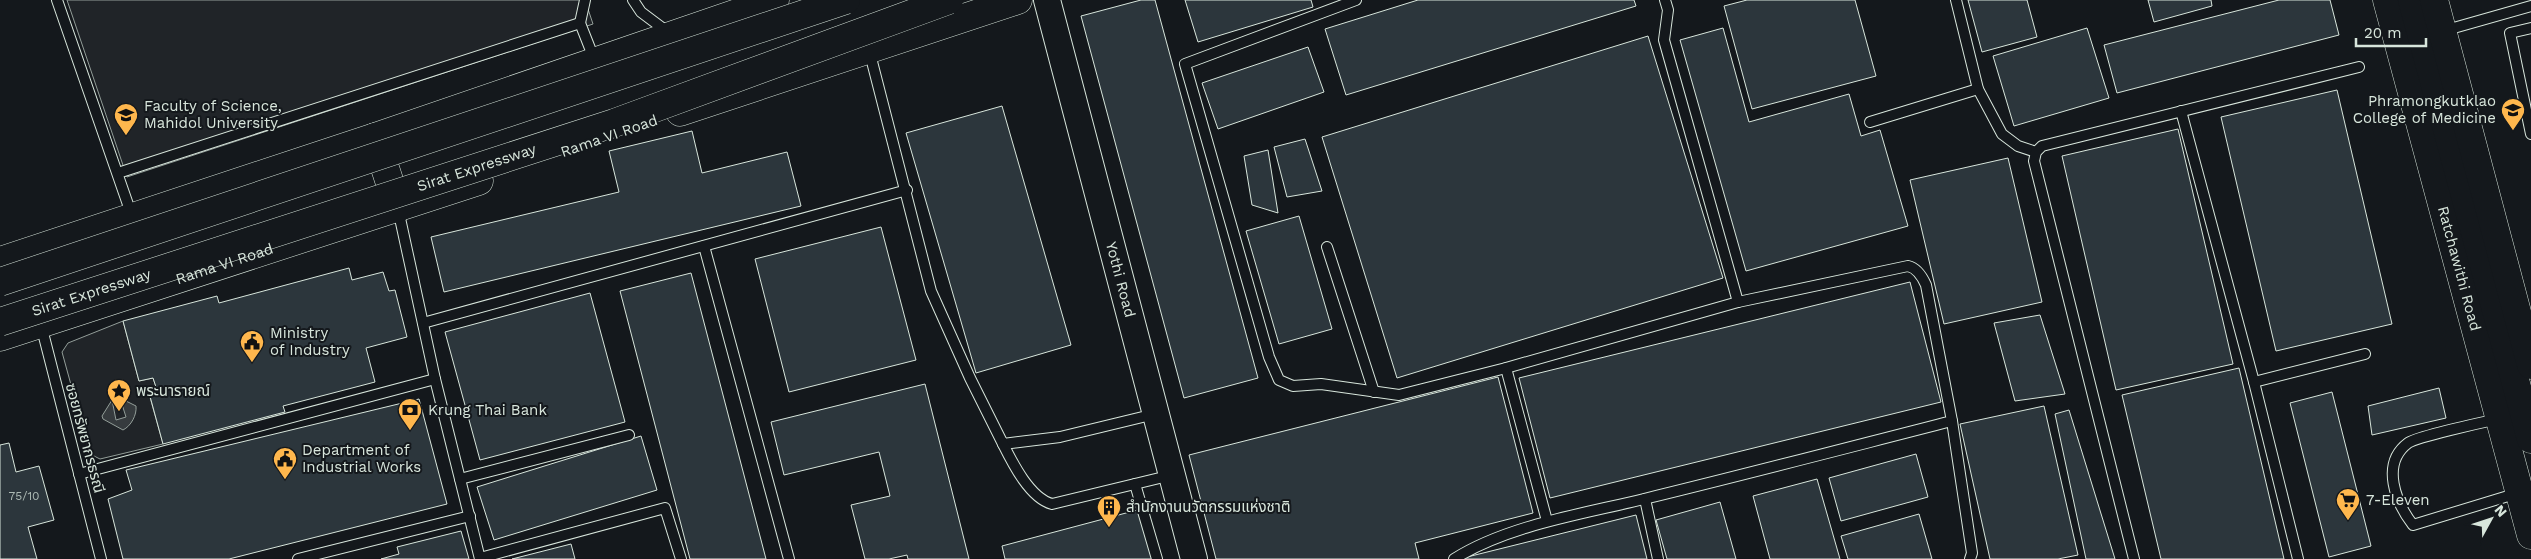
<svg xmlns="http://www.w3.org/2000/svg" width="2531" height="559" font-family="'Work Sans','Noto Sans Thai',sans-serif">
	<style>
		.green { fill: #202428; stroke: #939e99 }
		.water { fill: #363b3e; stroke: #939e99 }
		.building { fill: #2c363c; stroke: #d8e6dc }
		.lines { fill: none; stroke-linecap: round; stroke-linejoin: round }
		.service-casing { stroke: #d8e6dc; stroke-width: 12 }
		.tertiary-casing { stroke: #d8e6dc; stroke-width: 28 }
		.secondary-casing { stroke: #d8e6dc; stroke-width: 29 }
		.primary-casing { stroke: #d8e6dc; stroke-width: 29 }
		.service { stroke: #14181c; stroke-width: 10 }
		.tertiary { stroke: #14181c; stroke-width: 26 }
		.secondary { stroke: #14181c; stroke-width: 28 }
		.primary { stroke: #14181c; stroke-width: 28 }
		.motorway-bridge-casing { stroke: #d8e6dc; stroke-width: 29; stroke-linecap: butt }
		.motorway-bridge { stroke: #14181c; stroke-width: 28 }
		.labels { text-anchor: middle; dominant-baseline: central; stroke-width: 4; stroke-linejoin: round; paint-order: stroke }
		.number-label { font-size: 12px; fill: #adbab4 }
		.poi-label { font-size: 15px; fill: #d8e6dc; stroke: #14181c; text-anchor: start }
		.street-label { font-size: 15px; fill: #d8e6dc; stroke: #14181c }
	</style>
	<rect width="100%" height="100%" fill="#14181c"/>
	<g class="green">
		<path d="M67 0H585L593 24 127 177Z"/>
		<path d="M123 321 139 381 153 378 156 387 148 390 163 444 100 459 90 454 62 352 68 343Z"/>
	</g>
	<path class="water" d="M120 398 136 406C137 415 131 426 123 430L103 419 102 416 112 400 116 420 126 417Z"/>
	<g class="building">
		<path d="M1141 0H1155L1258 378 1184 398 1081 16Z"/>
		<path d="M1185 0H1311L1313 7 1198 42Z"/>
		<path d="M1418 0H1634L1636 6 1346 95 1325 29Z"/>
		<path d="M1747 0H1855L1876 76 1752 109 1724 6Z"/>
		<path d="M1968 0H2027L2037 37 1982 52Z"/>
		<path d="M2148 0H2211L2212 6 2154 22Z"/>
		<path d="M2279 0H2330L2339 35 2117 93 2104 45Z"/>
		<path d="M1723 28 1749 122 1849 94 1861 136 1880 130 1908 226 1746 271 1680 40Z"/>
		<path d="M2087 28 2109 98 2014 126 1993 56Z"/>
		<path d="M1648 36 1723 278 1397 378 1322 137Z"/>
		<path d="M1308 47 1324 92 1218 129 1202 83Z"/>
		<path d="M2337 90 2392 324 2276 351 2221 117Z"/>
		<path d="M1002 106 1071 345 976 373 906 133Z"/>
		<path d="M2178 129 2233 364 2116 390 2062 156Z"/>
		<path d="M692 131 702 173 787 152 801 206 444 292 431 237 619 192 609 151Z"/>
		<path d="M1305 139 1322 191 1287 197 1274 147Z"/>
		<path d="M1268 150 1278 213 1252 205 1244 156Z"/>
		<path d="M2008 158 2042 302 1944 324 1910 180Z"/>
		<path d="M1299 216 1332 329 1279 344 1246 231Z"/>
		<path d="M881 227 916 360 789 392 755 259Z"/>
		<path d="M349 268 352 280 383 272 389 291 395 290 407 337 366 348 375 382 283 406 285 412 163 444 148 389 156 387 153 378 139 381 123 321 217 296 219 303Z"/>
		<path d="M691 273 766 559H690L620 291Z"/>
		<path d="M1910 282 1941 402 1550 498 1519 378Z"/>
		<path d="M590 293 625 422 480 460 445 332Z"/>
		<path d="M2040 315 2065 394 2015 401 1994 323Z"/>
		<path d="M2239 368 2284 559H2161L2122 395Z"/>
		<path d="M1498 377 1533 513 1415 543 1419 559H1216L1189 455Z"/>
		<path d="M925 384 969 559H908L907 555 889 559H865L851 505 890 496 879 452 784 475 771 422Z"/>
		<path d="M2439 388 2446 418 2372 435 2368 406Z"/>
		<path d="M2332 392 2371 546 2329 557 2290 403Z"/>
		<path d="M419 399 447 504 229 559H123L108 499 132 490 126 470Z"/>
		<path d="M2044 406 2078 555 2058 559H1990L1960 424Z"/>
		<path d="M2069 410 2115 559H2086L2055 414Z"/>
		<path d="M641 436 657 490 494 540 477 487Z"/>
		<path d="M9 443 16 472 39 466 54 520 28 527 37 559H0V445Z"/>
		<path d="M1916 454 1928 497 1841 521 1829 478Z"/>
		<path d="M1817 479 1840 559H1770L1753 496Z"/>
		<path d="M1720 502 1736 559H1667L1656 520Z"/>
		<path d="M1141 509 1155 559H1005L1002 546Z"/>
		<path d="M1919 514 1932 559H1848L1841 536Z"/>
		<path d="M1636 515 1647 559H1459Z"/>
		<path d="M461 531 469 559H381L399 554 397 547Z"/>
		<path d="M571 544 575 559H512Z"/>
	</g>
	<g class="lines">
		<g class="service-casing">
			<g id="service">
				<path d="M57 0 132 216"/>
				<path d="M633 0 641 12 669 33"/>
				<path d="M1356 0 1185 64 1269 357 1279 380 1293 386 1321 384 1399 395 1506 368 1738 302"/>
				<path d="M1956 0 1978 89 2002 134 2018 146 2036 152"/>
				<path d="M580 23 585 0"/>
				<path d="M2531 28 2510 33 2531 134"/>
				<path d="M2443 31 2531 6"/>
				<path d="M869 50 931 291 970 378 1003 444 1060 437 1155 414"/>
				<path d="M2181 111 2254 382 2298 559"/>
				<path d="M1870 122 1978 89"/>
				<path d="M118 173 580 23 595 61"/>
				<path d="M398 209 435 379 480 559"/>
				<path d="M704 246 789 559"/>
				<path d="M1327 247 1374 392"/>
				<path d="M423 323 907 190"/>
				<path d="M41 325 101 559"/>
				<path d="M1506 368 1547 521"/>
				<path d="M2254 382 2365 354"/>
				<path d="M2498 419C2484 422 2416 437 2408 443 2380 464 2396 503 2413 525L2518 493"/>
				<path d="M1952 421 1972 553 1970 559"/>
				<path d="M1003 444C1013 464 1030 498 1052 504L1172 475"/>
				<path d="M79 474 435 379"/>
				<path d="M460 479 629 435"/>
				<path d="M1135 484 1157 559"/>
				<path d="M1645 499 1658 559"/>
				<path d="M480 558 665 508 681 559"/>
				<path d="M298 559 470 516"/>
				<path d="M1454 559C1508 525 1583 514 1644 499 1747 474 1850 447 1952 421L1926 285C1922 276 1917 268 1908 266L1738 302 1664 40 1668 10 1665 0"/>
				<path d="M2134 559 2034 161 2036 152 2042 146 2359 67"/>
			</g>
		</g>
		<g class="tertiary-casing">
			<g id="tertiary">
				<path id="s1" d="M1047 0 1194 559"/>
			</g>
		</g>
		<g class="secondary-casing">
			<g id="secondary">
				<path d="M680 112 1018 0"/>
				<path d="M375 137 398 208"/>
				<path d="M0 261 375 137 775 0"/>
				<path id="s2" d="M0 337 479 181"/>
			</g>
		</g>
		<g class="primary-casing">
			<g id="primary">
				<path id="s3" d="M2387 0 2531 535"/>
				<path d="M2412 0 2531 439"/>
				<path d="M2434 0 2531 365"/>
			</g>
		</g>
		<use href="#service" class="service"/>
		<use href="#tertiary" class="tertiary"/>
		<use href="#secondary" class="secondary"/>
		<use href="#primary" class="primary"/>
		<g class="motorway-bridge-casing">
			<g id="motorway-bridge">
				<path d="M0 282 846 0"/>
				<path id="s4" d="M0 322 614 123 949 0"/>
			</g>
		</g>
		<use href="#motorway-bridge" class="motorway-bridge"/>
	</g>
	<defs>
		<g id="university-pin" transform="scale(1.25)"><path d="M0 17L-7.5 6A9.5 9.5 0 1 1 7.5 6Z" fill="#ffb74d" stroke="#14181c"/><path d="M0-5L7-2L0 1L-7-2ZM-4 1L0 2.5L4 1V4Q0 6-4 4Z" fill="#111"/></g>
		<g id="civic-pin" transform="scale(1.25)"><path d="M0 17L-7.5 6A9.5 9.5 0 1 1 7.5 6Z" fill="#ffb74d" stroke="#14181c"/><path d="M-.6-6.5H3V-4.5H.6V-3L4-1V1h2V6H-6V1h2V-1L-.6-3ZM-1.2 2.5V6h2.4V2.5Z" fill="#111"/></g>
		<g id="sight-pin" transform="scale(1.25)"><path d="M0 17L-7.5 6A9.5 9.5 0 1 1 7.5 6Z" fill="#ffb74d" stroke="#14181c"/><path d="M0-6L1.8-2.2L6-1.7L2.9 1.2L3.7 5.4L0 3.3L-3.7 5.4L-2.9 1.2L-6-1.7L-1.8-2.2Z" fill="#111"/></g>
		<g id="bank-pin" transform="scale(1.25)"><path d="M0 17L-7.5 6A9.5 9.5 0 1 1 7.5 6Z" fill="#ffb74d" stroke="#14181c"/><path d="M-6-4H6V4H-6ZM0-2.3a2.3 2.3 0 1 0 0 4.6a2.3 2.3 0 1 0 0-4.6Z" fill="#111"/></g>
		<g id="supermarket-pin" transform="scale(1.25)"><path d="M0 17L-7.5 6A9.5 9.5 0 1 1 7.5 6Z" fill="#ffb74d" stroke="#14181c"/><path d="M-6-5.5h2.5l.6 2H6L4.5 2H-2.5L-4.4-4H-6ZM-1.5 3.2a1.3 1.3 0 1 0 .1 0ZM3 3.2a1.3 1.3 0 1 0 .1 0Z" fill="#111"/></g>
		<g id="building-pin" transform="scale(1.25)"><path d="M0 17L-7.5 6A9.5 9.5 0 1 1 7.5 6Z" fill="#ffb74d" stroke="#14181c"/><path d="M-4-6H4V6H1V3H-1V6H-4ZM-2.5-4.3h1.7v1.8h-1.7ZM.8-4.3h1.7v1.8H.8ZM-2.5-1h1.7V.8h-1.7ZM.8-1h1.7V.8H.8Z" fill="#111"/></g>
	</defs>
	<g fill-rule="evenodd">
		<use href="#university-pin" x="2513" y="110"/>
		<use href="#university-pin" x="126" y="115"/>
		<use href="#civic-pin" x="252" y="342"/>
		<use href="#sight-pin" x="119" y="391"/>
		<use href="#bank-pin" x="410" y="410"/>
		<use href="#civic-pin" x="285" y="459"/>
		<use href="#supermarket-pin" x="2348" y="500"/>
		<use href="#building-pin" x="1109" y="507"/>
	</g>
	<g class="labels">
		<g class="number-label">
			<text x="24" y="496">75/10</text>
		</g>
		<g class="poi-label">
			<text x="2496" y="101" text-anchor="end">Phramongkutklao<tspan x="2496" dy="17">College of Medicine</tspan></text>
			<text x="144" y="106">Faculty of Science,<tspan x="144" dy="17">Mahidol University</tspan></text>
			<text x="270" y="333">Ministry<tspan x="270" dy="17">of Industry</tspan></text>
			<text x="136" y="391">พระนารายณ์</text>
			<text x="428" y="410">Krung Thai Bank</text>
			<text x="302" y="450">Department of<tspan x="302" dy="17">Industrial Works</tspan></text>
			<text x="2366" y="500">7-Eleven</text>
			<text x="1126" y="507">สำนักงานนวัตกรรมแห่งชาติ</text>
		</g>
		<g class="street-label">
			<text transform="translate(609 136) rotate(-19)">Rama VI Road</text>
			<text stroke="none"><textPath href="#s4" startOffset="501">Sirat Expressway</textPath></text>
			<text stroke="none"><textPath href="#s2" startOffset="236">Rama VI Road</textPath></text>
			<text stroke="none"><textPath href="#s3" startOffset="278">Ratchawithi Road</textPath></text>
			<text stroke="none"><textPath href="#s1" startOffset="289">Yothi Road</textPath></text>
			<text stroke="none"><textPath href="#s4" startOffset="96">Sirat Expressway</textPath></text>
			<text transform="translate(85 438) rotate(75)">ซอยทรัพยากรธรณี</text>
		</g>
	</g>
	<g transform="translate(2491 519) rotate(50)" stroke="#14181c" stroke-width="4" paint-order="stroke">
	<path d="M0-4L9 19L0 12L-9 19Z" fill="#d8e6dc"/>
	<text y="-8" font-size="14" font-weight="bold" text-anchor="middle" fill="#d8e6dc">N</text>
	</g>
	<path d="M2356 38v8h70v-8" fill="none" stroke="#d8e6dc" stroke-width="2.5"/>
	<text x="2364" y="38" font-size="15" fill="#d8e6dc" stroke="#14181c" stroke-width="4" paint-order="stroke">20 m</text>
</svg>
